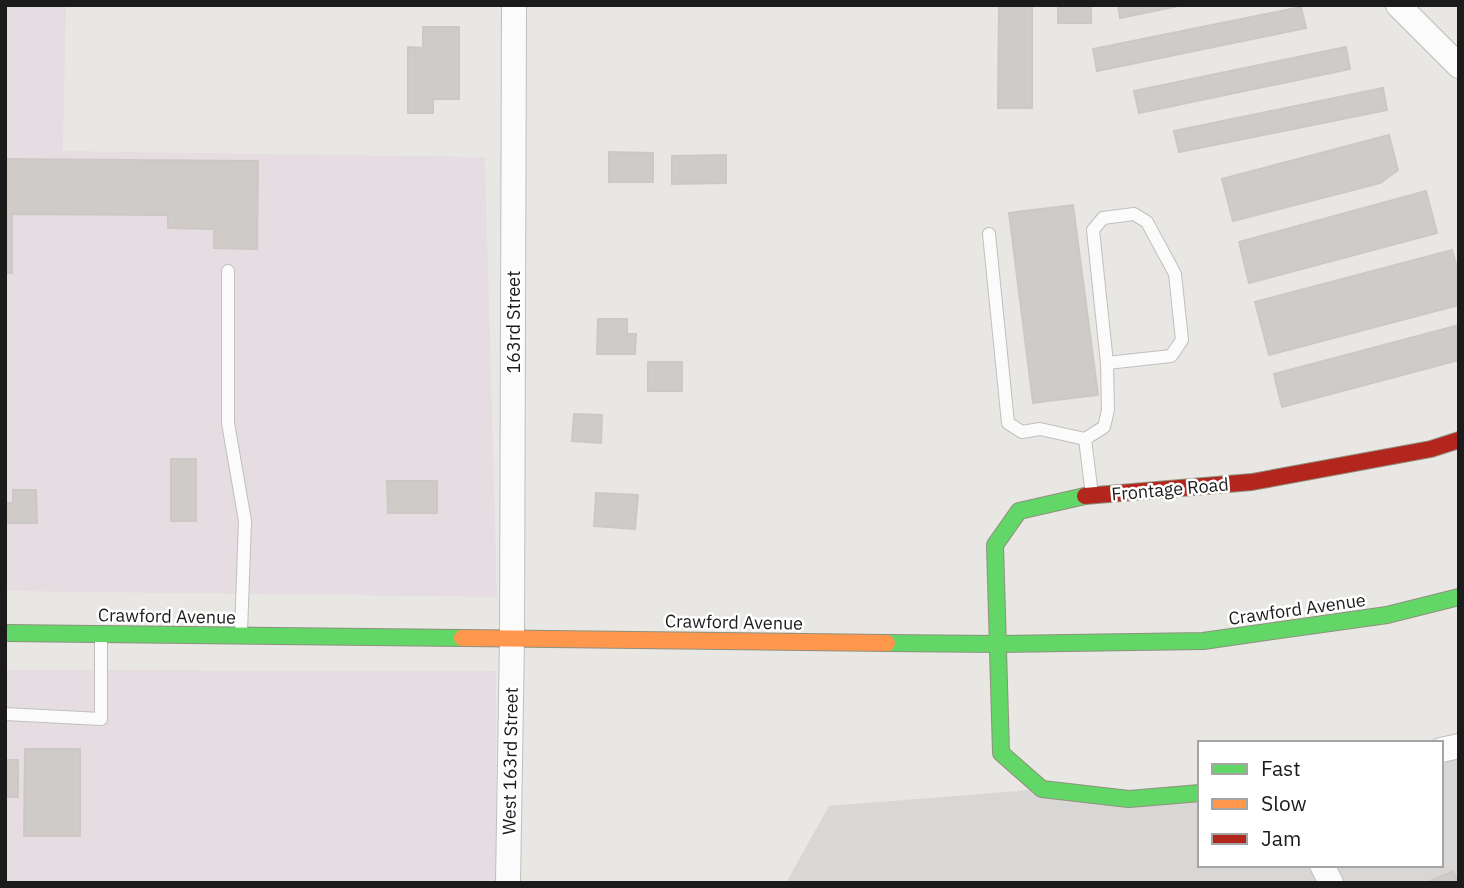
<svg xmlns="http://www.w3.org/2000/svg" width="1464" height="888" font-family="'IBM Plex Sans',sans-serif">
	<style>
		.residential { fill: #d8d7d5 }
		.industrial { fill: #e6dde2 }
		.building { fill: #cecbc9; stroke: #ccc8c5; stroke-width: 2 }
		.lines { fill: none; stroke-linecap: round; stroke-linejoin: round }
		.lane-casing { stroke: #c0bfbe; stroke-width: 14 }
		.street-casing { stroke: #c0bfbe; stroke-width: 26 }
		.fast-casing { stroke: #8f907e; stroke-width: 18 }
		.slow-casing { stroke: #8f907e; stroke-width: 18 }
		.jam-casing { stroke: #8f907e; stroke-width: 18 }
		.lane { stroke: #fcfbfb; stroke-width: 12 }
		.street { stroke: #fcfbfb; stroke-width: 24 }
		.fast { stroke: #63d668; stroke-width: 16 }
		.slow { stroke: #ff974d; stroke-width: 16 }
		.jam { stroke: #b3261e; stroke-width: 16 }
		.labels { text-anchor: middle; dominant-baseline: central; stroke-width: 5; stroke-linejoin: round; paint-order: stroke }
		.street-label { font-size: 18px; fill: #1b1b1b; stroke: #fff }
	</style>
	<rect width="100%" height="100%" fill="#e9e7e3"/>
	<path class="residential" d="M1459 746V883H786L829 806 1042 789 1200 791V865H1441V750Z"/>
	<g class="industrial">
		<path d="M5 5H66L63 151 485 157 497 597 5 591Z"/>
		<path d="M5 670 496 671V883H5Z"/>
	</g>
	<g class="building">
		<path d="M999 5H1032V108H998Z"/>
		<rect x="1058" y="5" width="33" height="18"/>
		<path d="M1118 5H1178L1179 6 1120 18Z"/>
		<path d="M1301 7 1306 28 1097 71 1093 49Z"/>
		<path d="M423 27H459V99H433V113H408V47L423 48Z"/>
		<path d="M1346 47 1350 69 1139 113 1134 91Z"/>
		<path d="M1383 88 1387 110 1179 152 1174 131Z"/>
		<path d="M1389 135 1398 170 1380 183 1233 221 1222 179Z"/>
		<path d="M609 152 653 153V182H609Z"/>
		<path d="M726 155V183L672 184V156Z"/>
		<path d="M5 159 258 161 257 249 214 248V229L168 228V215L12 214V273H5Z"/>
		<path d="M1426 191 1437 233 1249 283 1239 242Z"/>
		<path d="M1073 205 1098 395 1033 403 1009 213Z"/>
		<path d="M1452 250 1459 275V305L1269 355 1255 302Z"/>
		<path d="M598 319H627V334H636L635 354H597Z"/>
		<path d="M1459 325V360L1282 407 1274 374Z"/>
		<rect x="648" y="362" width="34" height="29"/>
		<path d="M574 414 602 415 601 443 572 441Z"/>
		<rect x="171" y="459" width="25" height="62"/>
		<path d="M387 481H437V513H388Z"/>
		<path d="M13 490H36L37 523H5V503H13Z"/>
		<path d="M596 493 638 495 635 529 594 526Z"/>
		<path d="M25 749H80V836H24Z"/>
		<rect x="5" y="760" width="13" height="37"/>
		<path d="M1453 871 1458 883H1426Z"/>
	</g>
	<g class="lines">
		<g class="lane-casing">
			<g id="lane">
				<path d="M989 234 1008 423 1022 432 1040 429 1085 439"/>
				<path d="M228 271V423L245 521 241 632"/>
				<path d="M1092 495 1085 439 1104 427 1108 410 1107 363 1093 230 1103 218 1134 214 1147 222 1175 274 1182 340 1171 356 1107 363"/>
				<path d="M5 714 101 719V635"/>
			</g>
		</g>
		<g class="street-casing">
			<g id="street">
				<path d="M1398 5 1459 66"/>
				<path d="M1441 750 1459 746"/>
				<path d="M1322 865 1331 883"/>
				<path d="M508 883 512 639 514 5"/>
			</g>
		</g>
		<g class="fast-casing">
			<g id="fast">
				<path d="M1085 496 1019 511 995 545 1001 753 1042 789 1129 799 1200 793"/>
				<path d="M5 633 462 638"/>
				<path d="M887 643 998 644 1203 641 1387 615 1459 597"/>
			</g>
		</g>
		<g class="slow-casing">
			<path id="slow" d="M462 638 887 643"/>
		</g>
		<g class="jam-casing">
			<path id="jam" d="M1085 496 1252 482 1431 449 1459 440"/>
		</g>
		<use href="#lane" class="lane"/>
		<use href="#street" class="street"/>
		<use href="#fast" class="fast"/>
		<use href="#slow" class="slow"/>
		<use href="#jam" class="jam"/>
	</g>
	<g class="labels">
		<g class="street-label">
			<text transform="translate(513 322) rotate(-90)">163rd Street</text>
			<text transform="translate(1170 489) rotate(-5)">Frontage Road</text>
			<text transform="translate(1297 609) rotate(-8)">Crawford Avenue</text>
			<text transform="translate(167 616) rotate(1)">Crawford Avenue</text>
			<text transform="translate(734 622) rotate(1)">Crawford Avenue</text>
			<text transform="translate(510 761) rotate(-89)">West 163rd Street</text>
		</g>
	</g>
	<rect width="1464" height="888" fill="none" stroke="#1b1b1b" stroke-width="14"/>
	<rect x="1198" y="741" width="245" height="126" fill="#ffffff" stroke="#a4a4a4" stroke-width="2"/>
	<rect x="1212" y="764" width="35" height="10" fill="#63d668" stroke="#a4a4a4" stroke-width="2"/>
	<text x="1261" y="776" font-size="21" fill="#1b1b1b">Fast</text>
	<rect x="1212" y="799" width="35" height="10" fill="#ff974d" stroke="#a4a4a4" stroke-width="2"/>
	<text x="1261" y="811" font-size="21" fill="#1b1b1b">Slow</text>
	<rect x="1212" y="834" width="35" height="10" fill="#b3261e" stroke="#a4a4a4" stroke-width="2"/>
	<text x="1261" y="846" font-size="21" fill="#1b1b1b">Jam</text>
</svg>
